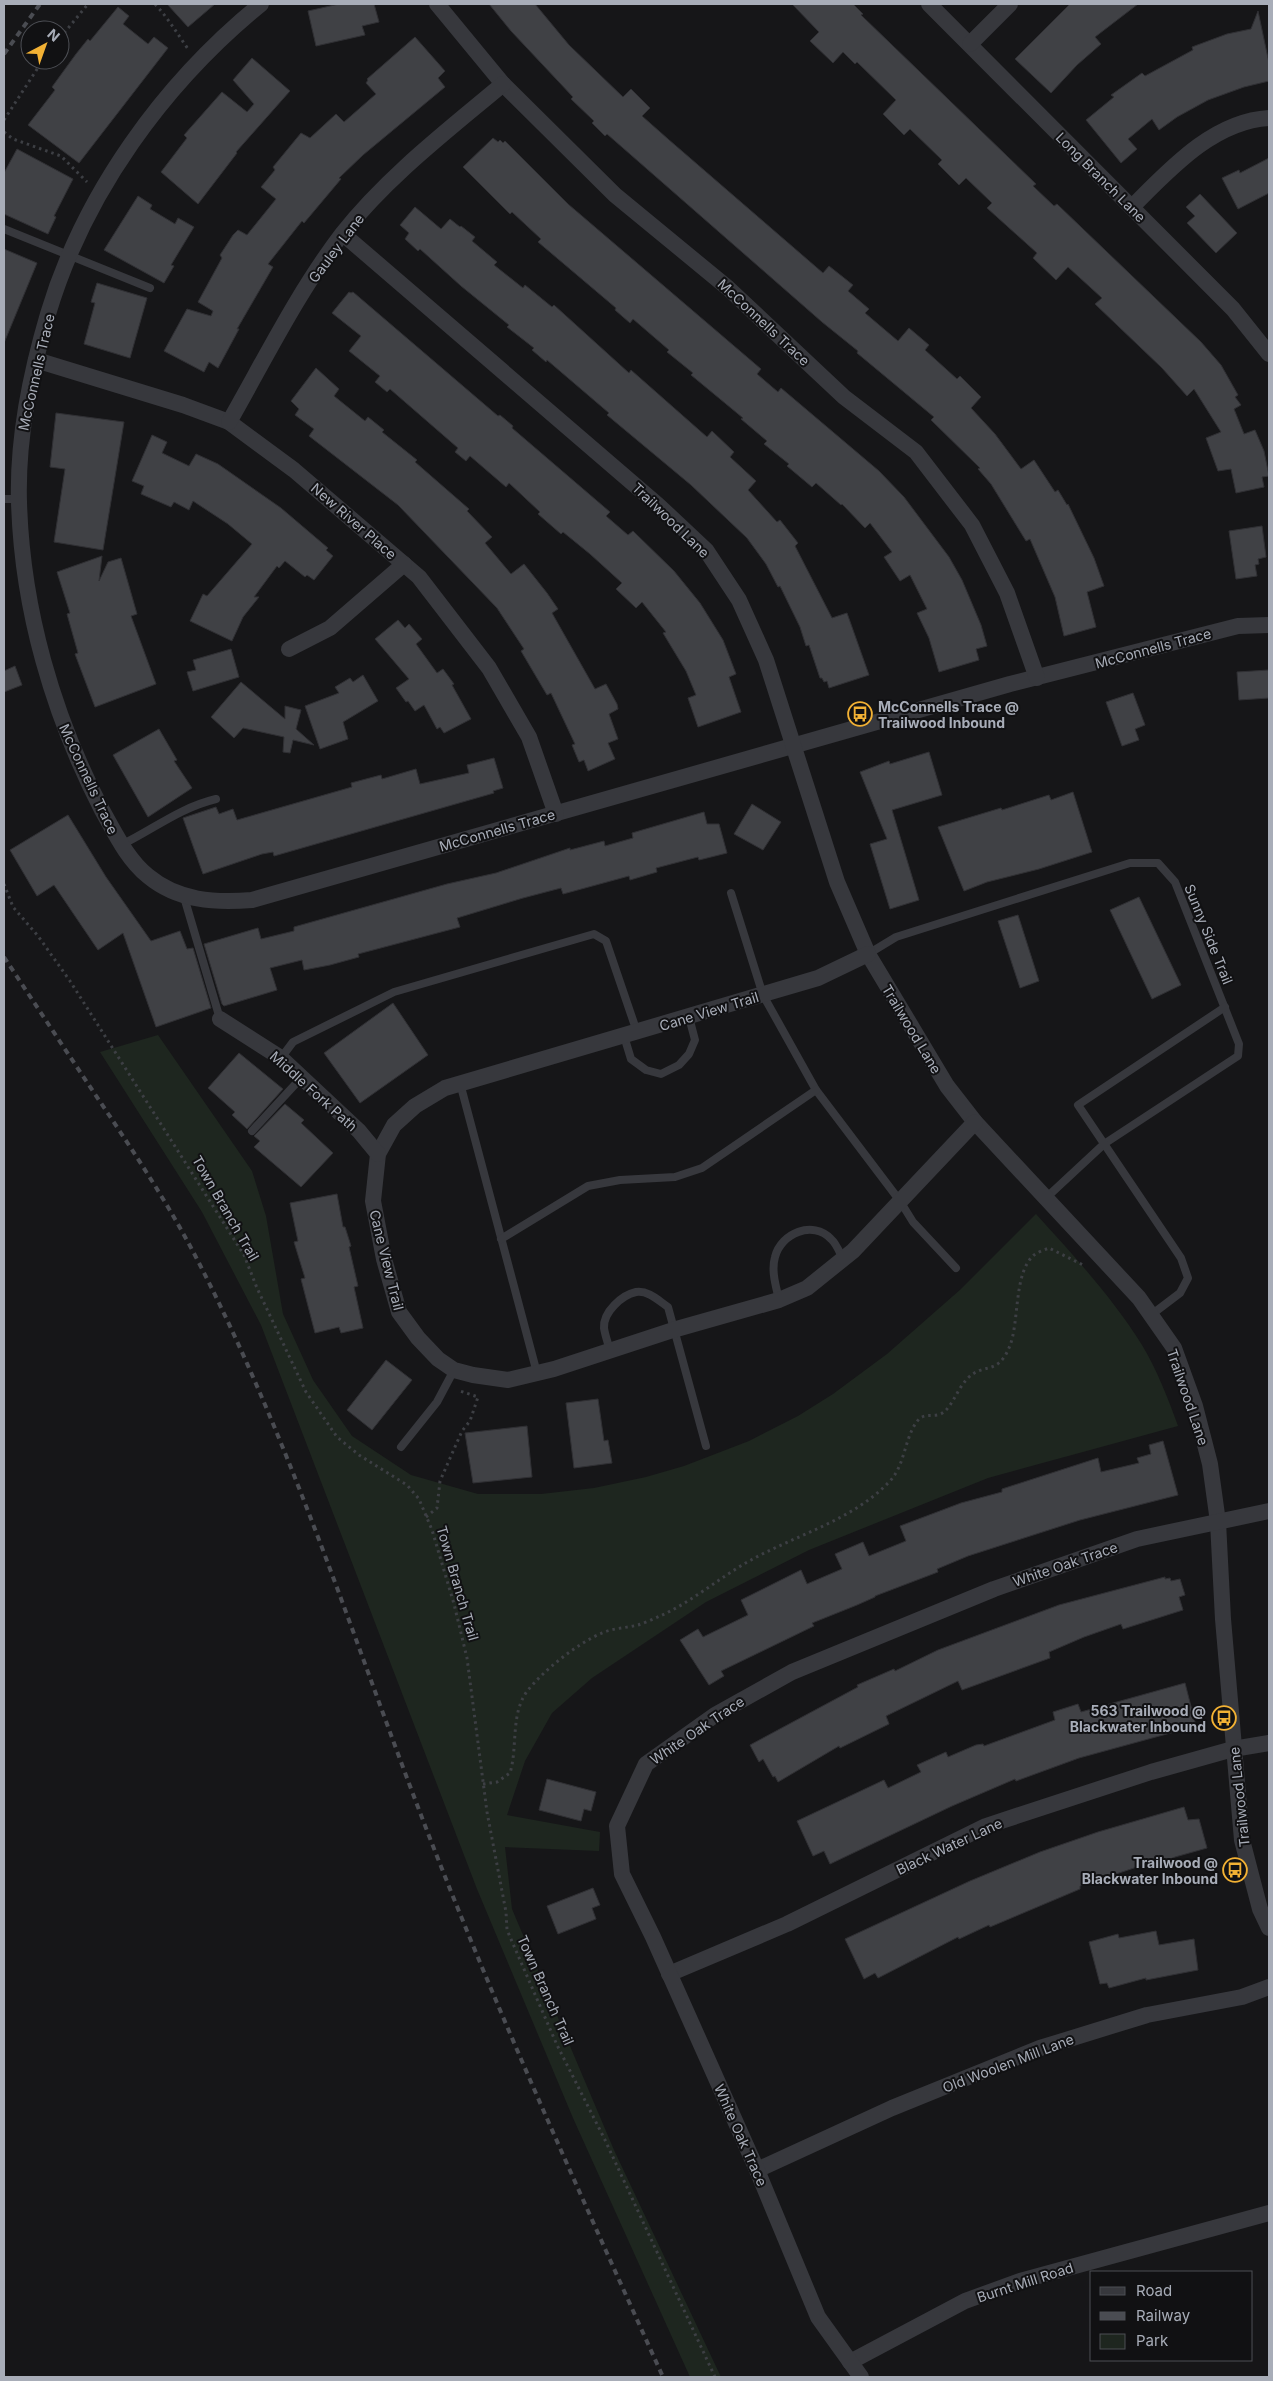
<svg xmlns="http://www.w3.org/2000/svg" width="1273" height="2381" font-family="Inter,sans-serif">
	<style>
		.green { fill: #1e261f }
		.building { fill: #404145; stroke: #303034 }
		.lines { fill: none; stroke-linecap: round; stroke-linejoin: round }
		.path { stroke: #3d3f44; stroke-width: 3; stroke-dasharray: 2.5 4; stroke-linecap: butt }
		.service { stroke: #37383d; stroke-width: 8 }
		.minor { stroke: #37383d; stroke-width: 16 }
		.rail { stroke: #4a4c52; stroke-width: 4; stroke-dasharray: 6 5; stroke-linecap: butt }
		.labels { text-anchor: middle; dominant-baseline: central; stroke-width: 4; stroke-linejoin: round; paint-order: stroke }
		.street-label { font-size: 14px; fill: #a8adb8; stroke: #111113 }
		.poi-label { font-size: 14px; font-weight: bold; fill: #a8adb8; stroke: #111113; text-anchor: end }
	</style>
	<rect width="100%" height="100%" fill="#161618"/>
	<path class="green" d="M158 1035 252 1171 266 1216 283 1314 313 1380 352 1436 411 1475 478 1494H541L594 1488 646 1477 684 1466 749 1441 798 1416 833 1394 887 1354 961 1289 1036 1214C1074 1256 1112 1297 1142 1345 1157 1370 1168 1398 1178 1426L988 1478 809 1550 706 1602 592 1678 552 1713 525 1761 507 1815 600 1832 599 1851 505 1847 512 1909 614 2150 721 2377H690L573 2118 477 1889 261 1325 202 1212 100 1052Z"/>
	<g class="building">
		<path d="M167 4H215L188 27Z"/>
		<path d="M339 4H374L379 22 362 26 365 35 316 46 308 11Z"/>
		<path d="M489 4H535L569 45 623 97 631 89 650 108 642 116 668 139 823 273 829 266 853 285 848 291 869 309 865 313 898 341 909 328 929 345 925 350 957 379 960 376 981 397 971 408 995 434 1021 469 1034 460 1055 492 1058 490 1067 505 1068 504 1094 558 1104 586 1087 592 1096 627 1064 636 1055 597 1030 539 1026 541 991 484 978 469 980 468 931 420 934 417 857 353 858 351 822 322 607 134 605 136 592 123 594 121 571 99 573 97 511 31Z"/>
		<path d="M792 4H853L863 14 861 15 1036 184 1033 186 1054 206 1057 204 1201 342 1221 365 1238 395 1235 397 1241 405 1234 409 1244 434 1255 430 1264 451 1269 476 1262 477 1264 487 1236 493 1231 469 1218 471 1206 438 1221 432 1194 389 1187 396 1162 368 1095 304 1102 298 1068 267 1056 280 1033 258 1037 253 987 208 992 203 966 178 959 185 938 164 942 160 910 129 904 135 883 114 896 100 857 62 855 64 843 52 833 63 810 41 819 32Z"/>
		<path d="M1070 4H1138L1095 37 1101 44 1077 65 1051 93 1015 59Z"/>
		<path d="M118 7 129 16 123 24 148 44 154 37 168 48 79 163 28 125 55 90 52 87 76 54 88 39 90 41Z"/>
		<path d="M1258 11 1269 63V81L1244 87 1208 100 1177 117 1159 130 1152 119 1128 139 1137 149 1121 163 1086 120 1114 97 1111 95 1142 73 1145 76 1193 50 1192 47 1227 34 1251 29Z"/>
		<path d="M415 37 445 71 438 78 445 87 363 155 339 178 341 179 304 223 302 221 268 264 273 267 237 329H239L218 368 209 362 204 372 164 351 187 309 211 316 213 311 198 302 222 258 220 255 233 235 238 230 247 235 276 199 261 187 275 170 273 167 301 133 310 138 336 114 344 122 376 94 366 83 368 80 367 79Z"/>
		<path d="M252 58 290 91 236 152 237 153 198 204 161 172 187 138 184 135 222 92 247 112 254 104 233 80Z"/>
		<path d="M493 138 498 142 500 140 503 143 505 141 568 204 761 369 757 374 778 392 781 388 879 471 904 497 949 557 962 580 981 625 987 646 976 649 979 660 939 672 929 638 917 613 927 609 910 575 900 581 884 557 892 552 870 523 865 528 842 504 841 505 816 483 812 487 787 466 789 464 764 444 767 441 741 419 743 418 691 375 693 373 667 352 669 350 633 319 630 323 615 310 616 308 538 242 541 239 512 212 510 214 463 167Z"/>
		<path d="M17 149 73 179 54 216 56 217 48 234 4 214V173Z"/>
		<path d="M1269 158V193L1238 209 1222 178 1239 170 1240 173Z"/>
		<path d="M1200 194 1237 233 1216 253 1187 223 1195 216 1186 207Z"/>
		<path d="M138 196 152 205 150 209 175 224 178 218 194 227 171 265 174 266 164 283 104 250Z"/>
		<path d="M415 207 441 229 450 219 460 227 461 226 475 237 472 241 497 262 494 265 523 288 525 285 552 307 554 305 629 373 631 370 707 437 712 431 734 452 730 457 756 481 748 490 777 522 780 520 798 543 795 546 832 618 847 613 869 675 829 688 827 681 824 682 822 678H820L809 645 806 646 800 627 780 586 778 587 766 564 747 538 691 485 607 415 609 413 547 360 546 362 532 350 534 348 507 327 509 325 461 286 420 249 418 251 405 239 409 233 400 225Z"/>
		<path d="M4 249 37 263 4 343Z"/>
		<path d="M97 283 147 298 130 358 84 344 95 303 91 302Z"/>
		<path d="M349 292 351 293 353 292 498 416 500 415 513 426 512 428 610 512 606 516 628 535 633 531 674 571 700 603 723 640 736 674 729 677 741 712 698 727 688 698 696 695 686 671 663 633 666 632 642 602 636 608 616 589 622 583 590 554 563 532 561 534 538 514 540 512 509 483 506 487 470 456 466 461 455 452 458 448 390 389 387 392 375 382 380 376 349 351 361 336 332 313Z"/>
		<path d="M316 368 339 389 334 396 365 421 368 417 384 430 382 432 417 460 415 462 469 509 467 511 492 537 485 543 511 574 524 564 547 593 558 609 552 613 595 689 606 684 617 704 618 709 609 714 618 739 608 743 615 759 588 771 584 760 579 762 572 745 575 744 551 693 547 695 521 651 524 649 497 608 398 505 309 436 314 429 295 415 299 409 291 401Z"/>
		<path d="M56 413 124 422 103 550 54 542 65 469 50 467Z"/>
		<path d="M152 435 167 442 162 453 189 466 196 454 218 464 281 508 328 548 326 550 333 556 314 580 307 575 305 577 285 561 279 568 277 566 254 597H259L243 617 232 641 190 621 203 594 207 596 252 544 228 524 193 501 189 510 174 502 171 507 141 494 144 486 132 481Z"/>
		<path d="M1262 526 1266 557 1258 559 1259 564 1255 565 1257 576 1236 579 1229 531Z"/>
		<path d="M102 556 99 581 108 562 121 558 137 614 131 616 156 684 95 707 75 654 78 653 67 614 70 613 57 572Z"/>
		<path d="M398 620 405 628 409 624 422 639 416 644 437 673 443 669 454 684 452 685 471 719 444 733 440 727 437 729 424 705 415 711 408 701 406 702 396 688 409 679 375 639Z"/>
		<path d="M231 649 239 677 193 691 187 672 196 670 193 660Z"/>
		<path d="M15 666 22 685 4 692V671Z"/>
		<path d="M1269 670V698L1239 700 1237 672Z"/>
		<path d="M363 675 378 701 343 722 348 739 320 749 305 706 339 693 335 687 350 678 353 682Z"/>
		<path d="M241 682 285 719V706L301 710 296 729 314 745 293 740 290 753 283 752 284 737 243 728 234 738 211 717Z"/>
		<path d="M1133 693 1145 725 1135 729 1139 740 1122 746 1106 702Z"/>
		<path d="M159 729 177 760 174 761 192 788 148 817 113 755Z"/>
		<path d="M929 752 942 795 892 810 919 900 890 909 870 844 887 839 860 772 889 761 890 764Z"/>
		<path d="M494 758 503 788 493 791 494 793 274 856 273 852 262 854 203 874 183 818 216 807 219 814 233 809 237 820 352 787 351 783 381 775 382 779 416 769 420 784 469 773 467 765Z"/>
		<path d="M1073 792 1092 852 1039 869 987 882 964 891 938 827 1001 808 1002 810 1049 795 1051 800Z"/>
		<path d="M752 804 781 822 763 850 734 834Z"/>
		<path d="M704 812 707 824H719L727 853 699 860 698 857 656 868 657 872 630 880 629 876 563 894 561 888 523 898 457 918 460 927 358 954 359 957 330 965 304 970 302 960 270 968 277 990 224 1006 222 1004 204 944 258 928 261 939 294 931V927L447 884 496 873 570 848V850L604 841 605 846 633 838 632 833Z"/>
		<path d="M68 815 106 877 151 941 180 931 187 949 193 948 211 1008 156 1027 123 933 98 950 54 885 37 896 10 850Z"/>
		<path d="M1139 897 1181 985 1152 999 1110 910Z"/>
		<path d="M1018 915 1039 981 1020 988 998 921Z"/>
		<path d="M393 1003 428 1055 360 1103 324 1053Z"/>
		<path d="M239 1053 283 1089 247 1129 232 1115 235 1112 208 1088Z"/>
		<path d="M285 1104 304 1120 301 1123 333 1153 301 1187 254 1147 260 1141 254 1136Z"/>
		<path d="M337 1194 343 1227H345L351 1246 349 1247 358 1286 354 1287 363 1328 341 1333 339 1327 315 1333 301 1279 305 1278 294 1242 298 1241 290 1203Z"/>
		<path d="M386 1360 412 1380 372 1430 347 1410Z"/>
		<path d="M598 1399 604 1441 608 1440 612 1463 574 1468 566 1403Z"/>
		<path d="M527 1426 532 1477 473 1483 465 1433Z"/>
		<path d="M1163 1441 1178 1495 1080 1520 968 1556 937 1569 938 1572 875 1596V1597L857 1605 812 1623 814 1626 721 1671 724 1676 709 1685 680 1640 698 1629 703 1637 748 1615 741 1600 801 1570 807 1584 842 1569 835 1554 863 1542 869 1556 906 1541 900 1526 961 1503 1002 1492V1489L1098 1458 1101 1472 1139 1463 1137 1458 1151 1454 1149 1445Z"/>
		<path d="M1165 1577V1579L1170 1578 1171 1581 1180 1579 1185 1595 1179 1597 1183 1610 1123 1629 1121 1624 1084 1637 1049 1652 1050 1658 962 1690 958 1681 886 1716 889 1724 840 1748 839 1746 778 1782 775 1776 773 1777 763 1759 759 1762 750 1745 858 1687 857 1685 894 1669 895 1671 938 1650 1059 1605Z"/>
		<path d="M1185 1683 1196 1726 1079 1758 1016 1781 1015 1779 952 1806 830 1864 824 1851 813 1856 797 1821 884 1780 888 1788 921 1772 917 1765 946 1752 948 1757 976 1745 983 1744 984 1746 1055 1720 1053 1712 1078 1704 1081 1712Z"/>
		<path d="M547 1779 596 1792 591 1811 584 1809 581 1821 539 1810Z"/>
		<path d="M1184 1807 1188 1820 1199 1819 1207 1848 1175 1857 1148 1868 1146 1864 1080 1886V1889L990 1927 989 1925 959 1939 958 1937 878 1978 875 1973 864 1979 845 1939 970 1881 1040 1852 1098 1832Z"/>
		<path d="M593 1888 600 1905 592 1908 596 1919 558 1934 547 1906Z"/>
		<path d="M1156 1931 1159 1945 1194 1939 1198 1970 1146 1980V1978L1109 1988 1107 1983 1100 1984 1089 1942 1118 1934 1119 1938Z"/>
	</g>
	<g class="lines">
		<g class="path">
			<path d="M155 4C168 18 177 33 188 49"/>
			<path d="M60 38 88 4"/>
			<path d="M4 120 43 60"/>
			<path d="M4 132 13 139 61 156 87 182"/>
			<path d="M4 884 13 907 38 936 70 981 244 1255 257 1288 306 1392 337 1437 359 1455 407 1485 419 1499 432 1530 454 1604 467 1658 487 1812 506 1912 507 1930 557 2045 605 2140 715 2377"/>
			<path d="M426 1517 437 1508 440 1481 462 1431 470 1421 478 1397 460 1391"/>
			<path d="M483 1784 497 1782 510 1773C518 1747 510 1713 528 1690 544 1670 578 1643 602 1633 613 1628 626 1628 638 1625 645 1623 653 1619 660 1616 692 1602 720 1577 751 1560 796 1535 853 1520 889 1482 906 1465 904 1436 919 1419 927 1412 937 1419 945 1411 953 1404 958 1388 968 1378 984 1362 997 1376 1009 1348 1020 1323 1013 1273 1034 1255 1038 1252 1044 1250 1049 1248L1083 1265"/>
		</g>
		<g class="service">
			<path d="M4 229 150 288"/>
			<path d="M4 499H18"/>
			<path d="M121 845C154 829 179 808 216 799"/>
			<path d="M731 893 763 995 816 1090 900 1201 913 1222 956 1268"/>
			<path d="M184 897 220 1019"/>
			<path d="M868 954 896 937 1130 863H1158L1175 882 1239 1044 1238 1056 1104 1144 1047 1197"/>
			<path d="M624 1036 631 1059 646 1070 661 1074 679 1065 689 1054 695 1040 689 1017"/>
			<path d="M281 1058 293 1042 394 992 594 934 606 941 637 1032"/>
			<path d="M460 1083 537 1373"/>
			<path d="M252 1131 302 1077"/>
			<path d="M501 1239 588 1186 620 1180 675 1177 702 1168 816 1090"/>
			<path d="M779 1300C776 1286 771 1271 775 1257 781 1233 813 1220 831 1239 836 1243 840 1253 843 1259"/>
			<path d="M1151 1315 1180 1293 1188 1278 1181 1258 1078 1105 1225 1007"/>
			<path d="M610 1351C608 1343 605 1335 604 1328 603 1312 622 1295 636 1292 648 1290 659 1301 668 1307L706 1446"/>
			<path d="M401 1447 437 1402 454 1370"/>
		</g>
		<g class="minor">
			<path d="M261 4C164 83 84 193 48 314 30 375 17 438 19 502 22 609 53 715 102 810 115 833 127 859 148 876 178 901 215 903 252 900L1010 684 1238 626 1269 625"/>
			<path d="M437 4 503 84 615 195 728 288 844 397 916 452 972 525 1007 593 1037 678"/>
			<path d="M929 4 1233 309 1269 354"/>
			<path d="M970 44 1010 4"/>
			<path d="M1132 207C1169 170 1213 121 1269 118"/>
			<path d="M343 234 658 505 706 550 739 600 766 660 837 882 868 954 947 1086 975 1122 1139 1298 1174 1348 1195 1406 1210 1464 1218 1522 1223 1619 1242 1840 1260 1909 1269 1928"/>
			<path d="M36 360 183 405 229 422 294 470 419 577 489 668 529 737 556 814"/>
			<path d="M229 422C265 359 298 292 342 234 388 176 447 131 503 84"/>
			<path d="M289 649 330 628 404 564"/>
			<path d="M868 954 818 978 445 1088 415 1106 394 1125 378 1154 373 1201 384 1259 399 1312 418 1338 438 1359 454 1370 473 1375 508 1380 554 1369 673 1330 779 1300 807 1288 853 1251 975 1122"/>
			<path d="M220 1019 281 1058 359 1131 378 1154"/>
			<path d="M669 1974 787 1924 986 1826 1151 1772 1233 1749 1269 1743"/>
			<path d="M757 2170 892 2108 1040 2048 1147 2015 1242 1997 1269 1987"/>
			<path d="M850 2362 965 2301 1020 2281 1269 2213"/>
			<path d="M861 2377 818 2317 757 2170 653 1937 622 1874 617 1826 646 1764 715 1715 792 1672 994 1589 1137 1539 1269 1511"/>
		</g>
		<g class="rail">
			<path d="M4 54 40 4"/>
			<path d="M4 957C39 1010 74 1063 109 1115 141 1163 173 1212 199 1263 294 1448 356 1648 431 1841 502 2023 583 2200 663 2377"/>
		</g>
	</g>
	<defs>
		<g id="bus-ring" transform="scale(1.25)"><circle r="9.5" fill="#111113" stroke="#f2b134" stroke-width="1.5"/><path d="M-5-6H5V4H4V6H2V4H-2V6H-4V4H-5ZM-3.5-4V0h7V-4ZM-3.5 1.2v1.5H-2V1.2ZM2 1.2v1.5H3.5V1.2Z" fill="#f2b134"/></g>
	</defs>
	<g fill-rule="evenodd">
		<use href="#bus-ring" x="860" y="714"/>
		<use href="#bus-ring" x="1224" y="1718"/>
		<use href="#bus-ring" x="1235" y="1870"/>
	</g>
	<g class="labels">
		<g class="street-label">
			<text transform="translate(1101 177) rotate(45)">Long Branch Lane</text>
			<text transform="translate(336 248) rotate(-53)">Gauley Lane</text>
			<text transform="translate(764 322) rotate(43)">McConnells Trace</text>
			<text transform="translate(36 372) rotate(-77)">McConnells Trace</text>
			<text transform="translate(671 520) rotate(44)">Trailwood Lane</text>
			<text transform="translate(354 521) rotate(41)">New River Place</text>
			<text transform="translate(1153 648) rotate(-15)">McConnells Trace</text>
			<text transform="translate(89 779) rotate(65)">McConnells Trace</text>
			<text transform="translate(497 830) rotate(-16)">McConnells Trace</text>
			<text transform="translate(1209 934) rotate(68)">Sunny Side Trail</text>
			<text transform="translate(709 1011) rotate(-17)">Cane View Trail</text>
			<text transform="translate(912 1029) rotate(59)">Trailwood Lane</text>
			<text transform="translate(314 1091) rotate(42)">Middle Fork Path</text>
			<text transform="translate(226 1208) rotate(60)">Town Branch Trail</text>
			<text transform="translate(387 1260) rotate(76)">Cane View Trail</text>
			<text transform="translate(1188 1397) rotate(71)">Trailwood Lane</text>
			<text transform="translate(1065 1564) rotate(-19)">White Oak Trace</text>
			<text transform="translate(458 1583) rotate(74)">Town Branch Trail</text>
			<text transform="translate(697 1730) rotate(-34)">White Oak Trace</text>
			<text transform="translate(1239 1797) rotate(-96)">Trailwood Lane</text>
			<text transform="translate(949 1846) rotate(-25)">Black Water Lane</text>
			<text transform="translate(546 1990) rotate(66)">Town Branch Trail</text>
			<text transform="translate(1008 2063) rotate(-21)">Old Woolen Mill Lane</text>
			<text transform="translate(741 2135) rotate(66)">White Oak Trace</text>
			<text transform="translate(1025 2282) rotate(-18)">Burnt Mill Road</text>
		</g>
		<g class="poi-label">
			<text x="878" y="706" text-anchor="start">McConnells Trace @<tspan x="878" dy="16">Trailwood Inbound</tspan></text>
			<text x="1206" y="1710">563 Trailwood @<tspan x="1206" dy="16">Blackwater Inbound</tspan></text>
			<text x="1218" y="1862">Trailwood @<tspan x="1218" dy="16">Blackwater Inbound</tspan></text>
		</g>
	</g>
	<rect width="1273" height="2381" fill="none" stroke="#a8adb8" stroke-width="10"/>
	<rect x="1090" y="2271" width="162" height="90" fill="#111113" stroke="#4d4f55"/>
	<rect x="1100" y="2287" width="25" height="8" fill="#37383d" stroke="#4d4f55"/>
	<text x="1136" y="2296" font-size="15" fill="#a8adb8">Road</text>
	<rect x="1100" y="2312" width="25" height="8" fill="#4a4c52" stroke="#4d4f55"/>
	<text x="1136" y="2321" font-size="15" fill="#a8adb8">Railway</text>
	<rect x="1100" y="2334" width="25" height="15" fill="#1e261f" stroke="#4d4f55"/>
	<text x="1136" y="2346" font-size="15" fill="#a8adb8">Park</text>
	<g transform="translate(45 45) rotate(41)"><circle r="24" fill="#111113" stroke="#4d4f55"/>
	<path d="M0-4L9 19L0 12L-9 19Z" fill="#f2b134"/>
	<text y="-8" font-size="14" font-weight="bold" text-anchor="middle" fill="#a8adb8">N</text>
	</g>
</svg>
